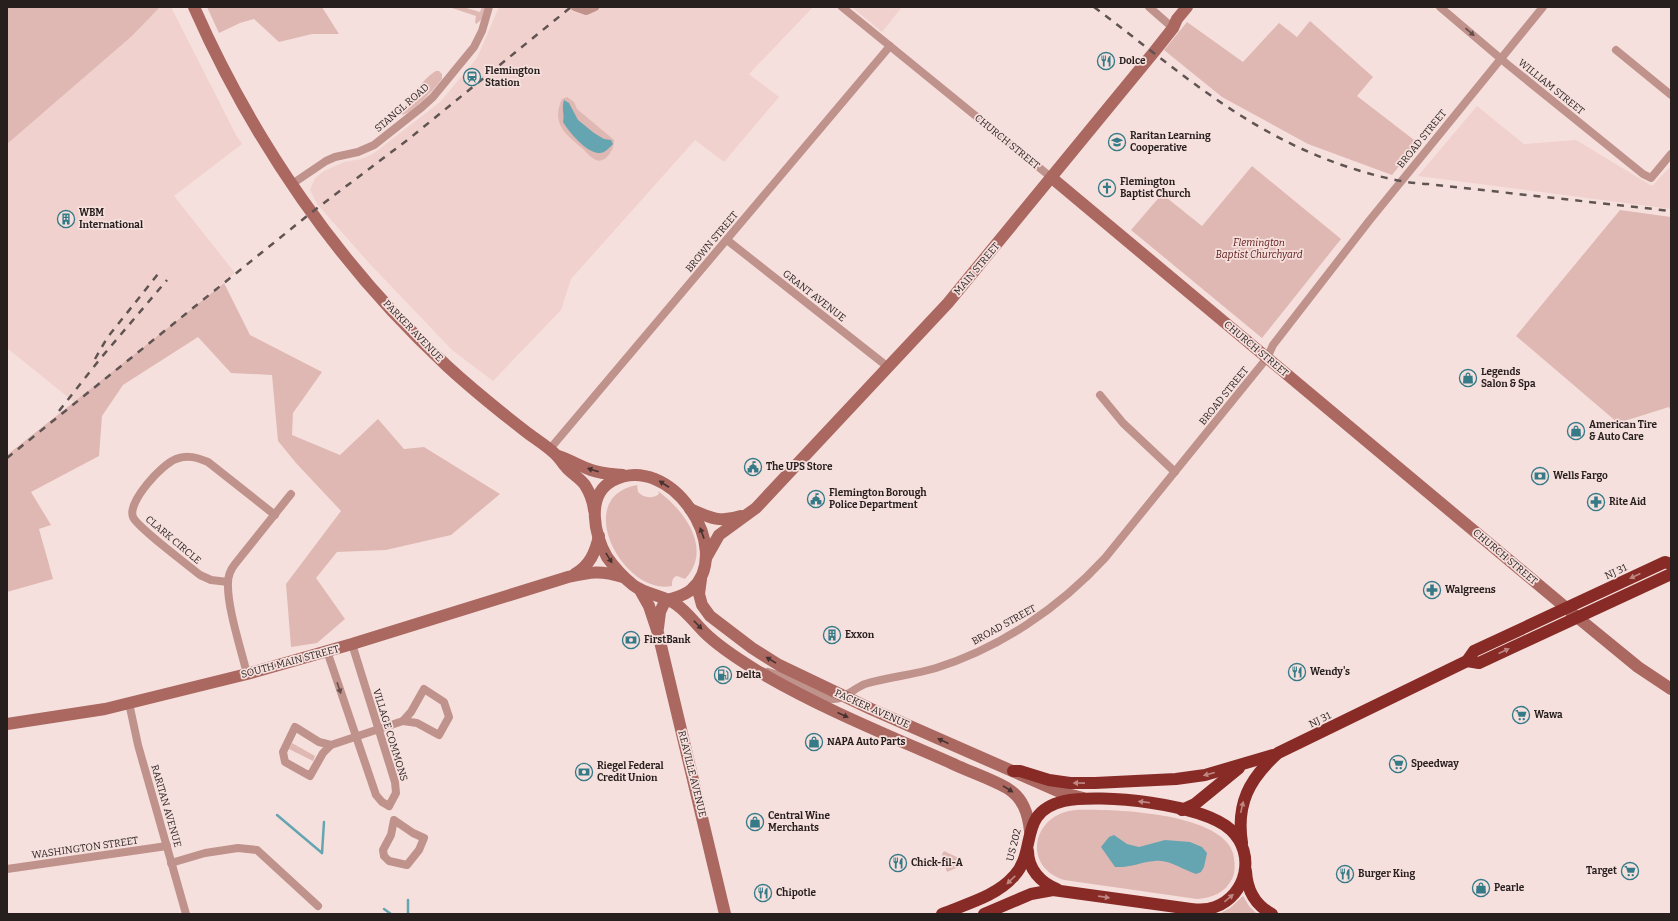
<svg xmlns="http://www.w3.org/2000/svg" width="1678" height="921" font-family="Bitter,serif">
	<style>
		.built { fill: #f0d1cd }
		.green { fill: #dfb8b3 }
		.water { fill: #65a5b1 }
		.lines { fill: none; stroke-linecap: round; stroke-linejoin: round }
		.stream { stroke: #65a5b1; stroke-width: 2.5 }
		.street { stroke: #c0928c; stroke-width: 8 }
		.secondary { stroke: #aa6861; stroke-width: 12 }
		.highway { stroke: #882b27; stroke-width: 12 }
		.rail { stroke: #605452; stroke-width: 2.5; stroke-dasharray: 7 7; stroke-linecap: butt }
		.oneway { fill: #644d4a }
		.oneway2 { fill: #48312f }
		.oneway3 { fill: #bf8682 }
		.labels { text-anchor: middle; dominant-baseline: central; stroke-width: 3.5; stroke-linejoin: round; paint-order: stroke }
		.poi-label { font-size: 10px; font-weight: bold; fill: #271f1e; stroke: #f6e0dd; text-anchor: start }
		.street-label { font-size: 10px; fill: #271f1e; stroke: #f6e0dd }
		.park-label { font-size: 10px; font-style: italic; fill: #5b1815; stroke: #f6e0dd }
	</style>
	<rect width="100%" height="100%" fill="#f6e0dd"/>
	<g class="built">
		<path d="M160 7H171L236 135 242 144 174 196 235 273 74 402 7 348V144L132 36Z"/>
		<path d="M499 7H813L749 74 779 97 724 162 695 140 571 279 561 310 493 381 452 350 369 263 317 204 310 190 315 178 324 171 344 162 361 159 373 154 440 102 477 58Z"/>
		<path d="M852 7H902L882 32Z"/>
		<path d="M1477 106 1524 144 1576 140 1652 186 1671 166V209L1418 176Z"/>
	</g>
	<g class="green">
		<path d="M7 7H160L132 36 7 144Z"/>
		<path d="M207 7H322L339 34H312L279 42 254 19 240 23 219 33Z"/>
		<path d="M449 7H463L480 12 482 7H485L481 20 476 24 475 22 476 16Z"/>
		<path d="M1310 21 1373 77 1357 96 1418 143 1392 175 1308 144 1222 97 1164 50 1187 22 1243 62 1279 23 1297 37Z"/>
		<path d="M436 71H439L442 74V79C435 88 413 113 402 115 400 106 427 75 436 71Z"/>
		<path d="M567 97 574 102 577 109 614 140C615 148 606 164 596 160 591 158 586 152 582 148 565 134 551 123 562 99Z"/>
		<path d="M1252 166 1341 239 1262 338 1131 230 1162 194 1202 226Z"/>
		<path d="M1620 210 1671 217V412L1669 407 1618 423 1516 336Z"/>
		<path d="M224 283 250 335 322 372 293 413 292 435 340 455 378 419 404 449 424 447 500 494 451 535 386 550 337 552 316 578 345 619 317 643 291 647 286 584 341 511 296 463 278 441 272 375 231 373 198 337 123 385 102 416 99 456 31 492 51 525 39 529 53 579 7 592V455Z"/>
		<path d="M637 485 638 492C644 498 652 499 659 494L658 491C685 511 713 549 685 579L677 576C672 577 672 582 672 586 623 596 571 497 637 485Z"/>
		<path d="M292 743 315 756 313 761 289 749Z"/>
		<path d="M1076 810C1112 809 1228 812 1234 858 1235 866 1235 873 1232 879 1225 893 1211 898 1197 899L1064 880C1022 867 1031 814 1076 810Z"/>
		<path d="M944 851 963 860V865L947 872 942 854Z"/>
		<path d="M1243 896 1249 906 1257 914H1219L1230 908Z"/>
	</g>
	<g class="water">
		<path d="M564 100 569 103 578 120 594 133 604 139 611 140 613 144C609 148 604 154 598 153 586 152 569 132 563 122 565 114 561 109 564 100Z"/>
		<path d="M1114 835 1127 844 1139 847 1165 840 1190 842 1202 847 1207 853 1204 867 1201 872 1196 874C1183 870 1169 859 1155 861 1141 862 1130 868 1115 867L1101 847 1109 837Z"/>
	</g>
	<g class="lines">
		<g class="stream">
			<path d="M277 815 322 853"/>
			<path d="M322 853 324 822"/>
			<path d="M408 900V914"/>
			<path d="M384 909 391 914"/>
		</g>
		<g class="street">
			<path d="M575 7 586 11 595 7"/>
			<path d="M842 7 1052 178"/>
			<path d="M1149 7 1173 28"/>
			<path d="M1440 7 1507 64 1643 174 1651 178 1671 154"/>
			<path d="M1616 50 1671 95"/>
			<path d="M292 184 326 161 335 157 358 152 374 145 422 107 433 97 474 47 482 31 489 7"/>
			<path d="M727 240 888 367"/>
			<path d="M1100 395 1123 423 1175 472"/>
			<path d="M549 450 890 46"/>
			<path d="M228 582 211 580 200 575C188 565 137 527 133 517 127 502 162 464 176 459 187 454 198 458 208 462L275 515"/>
			<path d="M352 644 395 782 396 793 389 806"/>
			<path d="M327 651 376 795 382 802 389 806"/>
			<path d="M768 672C773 674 780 675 785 677 799 683 817 697 832 699 844 700 854 688 865 684 888 677 913 675 936 668 1000 648 1059 608 1105 558L1267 358 1273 345 1369 221 1543 7"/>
			<path d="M247 674C241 649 227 607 228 583 228 576 231 569 235 564L291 494"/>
			<path d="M424 689 444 702 449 717 439 735 417 723 403 721 411 712Z"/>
			<path d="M129 703 138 745 186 914"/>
			<path d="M295 727 319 742 331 745 323 753 310 776 285 762 283 752Z"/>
			<path d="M331 745 403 721"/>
			<path d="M394 820 413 833 424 838 419 850 407 865 389 861 384 856 383 850 391 835Z"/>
			<path d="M171 863 205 853 238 848 257 850 318 906"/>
			<path d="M7 869 167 846"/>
		</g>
		<g class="secondary">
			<path d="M194 7C253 141 339 266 447 366 472 389 498 410 525 431 535 439 549 447 558 457 561 460 563 464 566 467 572 474 580 478 585 485 590 493 593 501 594 510"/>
			<path d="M1052 178 1577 617 1638 667 1671 689"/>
			<path d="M558 456C570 460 580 466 591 470 602 474 612 474 623 475"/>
			<path d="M690 509C710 518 720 523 741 516"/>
			<path d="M706 558 719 535 756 508 948 303 1154 52 1173 28 1177 19 1187 7"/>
			<path d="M575 574C590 565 595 553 599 536"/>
			<path d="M701 579 699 594 702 605 710 616 752 648 779 665 871 709 1060 792 1083 798"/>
			<path d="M640 590 649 606 658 633 725 914"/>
			<path d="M668 600C677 597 686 595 692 589 735 549 670 450 612 481 585 496 595 536 607 557 614 567 623 577 633 585 646 595 664 595 677 605 687 612 695 623 704 632 719 647 738 659 756 670 818 707 885 734 951 763 970 772 989 778 1007 788 1023 798 1028 813 1030 831"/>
			<path d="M658 628 660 612 666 599"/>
			<path d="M7 724 105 709 247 674 352 644 568 577C591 572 600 570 623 577"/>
		</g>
		<g class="highway">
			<path d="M1467 661 1479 663 1671 574"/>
			<path d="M1013 771H1020L1049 780 1070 783H1095L1176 779 1205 775 1273 755"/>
			<path d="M1182 810 1195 804 1239 768"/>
			<path d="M1242 843C1236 804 1249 779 1278 753L1467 661 1474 651 1665 562 1671 564"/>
			<path d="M1028 851C1028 869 1041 883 1057 889"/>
			<path d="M1246 871C1247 890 1255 905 1272 914"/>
			<path d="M942 914C966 904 997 896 1014 876 1038 850 1017 812 1064 801 1101 793 1203 804 1231 830 1256 854 1247 895 1215 907 1208 910 1199 910 1191 909L1053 890 1031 894 984 914"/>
		</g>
		<g class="rail">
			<path d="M1094 7C1178 70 1248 135 1351 168 1376 176 1402 183 1428 184L1671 211"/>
			<path d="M95 359 107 338 158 274"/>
			<path d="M59 411 100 359 167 280"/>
			<path d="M7 458 312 212 410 138 571 7"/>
		</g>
	</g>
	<defs><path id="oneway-solid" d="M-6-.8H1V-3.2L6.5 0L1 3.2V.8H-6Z"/></defs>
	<g class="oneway">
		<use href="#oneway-solid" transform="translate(1470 32) rotate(41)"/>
		<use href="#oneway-solid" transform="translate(339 688) rotate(71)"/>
	</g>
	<g class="oneway2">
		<use href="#oneway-solid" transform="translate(593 470) rotate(-162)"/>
		<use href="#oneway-solid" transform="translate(664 484) rotate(-147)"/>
		<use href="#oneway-solid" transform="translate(702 533) rotate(-110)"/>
		<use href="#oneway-solid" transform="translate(609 558) rotate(58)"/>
		<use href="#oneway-solid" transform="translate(698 625) rotate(46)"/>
		<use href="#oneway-solid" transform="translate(771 660) rotate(-149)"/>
		<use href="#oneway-solid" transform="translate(843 715) rotate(24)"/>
		<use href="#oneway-solid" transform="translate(943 741) rotate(-156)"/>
		<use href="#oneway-solid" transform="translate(1008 789) rotate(32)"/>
	</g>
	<g class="oneway3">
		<use href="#oneway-solid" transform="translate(1635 576) rotate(155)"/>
		<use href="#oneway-solid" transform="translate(1504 651) rotate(-25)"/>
		<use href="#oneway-solid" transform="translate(1209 774) rotate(165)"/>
		<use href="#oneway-solid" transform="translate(1079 783) rotate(-179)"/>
		<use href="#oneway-solid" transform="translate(1144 802) rotate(-173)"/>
		<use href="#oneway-solid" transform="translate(1242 807) rotate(-77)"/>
		<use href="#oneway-solid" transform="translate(1011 880) rotate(136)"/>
		<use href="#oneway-solid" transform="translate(1104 897) rotate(8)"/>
		<use href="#oneway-solid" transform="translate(1229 898) rotate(-40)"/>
	</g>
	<defs>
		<g id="restaurant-ring" transform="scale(0.9)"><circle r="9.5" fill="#f6e0dd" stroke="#347a87" stroke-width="1.5"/><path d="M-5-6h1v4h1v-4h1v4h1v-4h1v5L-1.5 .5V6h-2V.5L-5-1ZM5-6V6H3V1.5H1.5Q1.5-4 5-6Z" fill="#347a87"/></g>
		<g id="station-ring" transform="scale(0.9)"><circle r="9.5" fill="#f6e0dd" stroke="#347a87" stroke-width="1.5"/><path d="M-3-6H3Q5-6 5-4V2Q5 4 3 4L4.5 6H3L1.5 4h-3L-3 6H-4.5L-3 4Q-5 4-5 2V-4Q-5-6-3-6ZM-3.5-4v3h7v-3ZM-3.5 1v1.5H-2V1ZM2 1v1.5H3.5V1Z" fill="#347a87"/></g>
		<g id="school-ring" transform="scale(0.9)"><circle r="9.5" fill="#f6e0dd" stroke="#347a87" stroke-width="1.5"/><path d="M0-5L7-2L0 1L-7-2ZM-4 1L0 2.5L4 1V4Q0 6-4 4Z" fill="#347a87"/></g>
		<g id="church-ring" transform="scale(0.9)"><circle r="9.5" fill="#f6e0dd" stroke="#347a87" stroke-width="1.5"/><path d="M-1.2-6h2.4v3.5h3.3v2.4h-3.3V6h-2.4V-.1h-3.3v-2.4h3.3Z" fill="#347a87"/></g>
		<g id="building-ring" transform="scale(0.9)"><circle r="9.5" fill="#f6e0dd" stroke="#347a87" stroke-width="1.5"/><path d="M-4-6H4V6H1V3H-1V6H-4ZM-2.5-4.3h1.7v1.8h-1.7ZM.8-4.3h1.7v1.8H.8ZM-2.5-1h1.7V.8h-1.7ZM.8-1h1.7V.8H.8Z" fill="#347a87"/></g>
		<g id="shop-ring" transform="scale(0.9)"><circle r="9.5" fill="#f6e0dd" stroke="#347a87" stroke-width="1.5"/><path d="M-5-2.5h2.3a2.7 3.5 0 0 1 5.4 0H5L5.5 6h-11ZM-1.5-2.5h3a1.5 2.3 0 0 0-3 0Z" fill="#347a87"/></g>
		<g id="civic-ring" transform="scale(0.9)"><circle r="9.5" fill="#f6e0dd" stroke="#347a87" stroke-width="1.5"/><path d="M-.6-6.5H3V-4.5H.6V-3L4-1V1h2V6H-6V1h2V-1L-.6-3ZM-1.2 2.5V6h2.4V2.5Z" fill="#347a87"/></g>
		<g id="bank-ring" transform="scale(0.9)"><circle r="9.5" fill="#f6e0dd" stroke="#347a87" stroke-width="1.5"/><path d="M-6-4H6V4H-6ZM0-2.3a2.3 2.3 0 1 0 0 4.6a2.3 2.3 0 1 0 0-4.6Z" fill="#347a87"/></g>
		<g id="pharmacy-ring" transform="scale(0.9)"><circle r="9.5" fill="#f6e0dd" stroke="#347a87" stroke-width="1.5"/><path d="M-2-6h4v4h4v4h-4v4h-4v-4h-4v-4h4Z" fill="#347a87"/></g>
		<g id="fuel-ring" transform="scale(0.9)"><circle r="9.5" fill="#f6e0dd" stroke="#347a87" stroke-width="1.5"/><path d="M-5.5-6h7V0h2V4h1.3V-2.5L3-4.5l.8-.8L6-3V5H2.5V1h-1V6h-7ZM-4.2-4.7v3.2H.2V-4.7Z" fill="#347a87"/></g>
		<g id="supermarket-ring" transform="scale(0.9)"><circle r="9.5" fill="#f6e0dd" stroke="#347a87" stroke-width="1.5"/><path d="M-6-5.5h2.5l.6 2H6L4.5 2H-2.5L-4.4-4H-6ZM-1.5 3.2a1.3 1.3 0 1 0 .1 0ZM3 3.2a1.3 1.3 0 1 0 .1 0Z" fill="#347a87"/></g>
	</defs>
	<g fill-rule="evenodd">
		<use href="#restaurant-ring" x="1106" y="61"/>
		<use href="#station-ring" x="472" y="77"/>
		<use href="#school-ring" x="1117" y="142"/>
		<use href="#church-ring" x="1107" y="188"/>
		<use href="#building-ring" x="66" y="219"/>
		<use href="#shop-ring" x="1468" y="378"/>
		<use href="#shop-ring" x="1576" y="431"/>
		<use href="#civic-ring" x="753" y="467"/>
		<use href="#bank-ring" x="1540" y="476"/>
		<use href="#civic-ring" x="816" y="499"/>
		<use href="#pharmacy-ring" x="1596" y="502"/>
		<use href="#pharmacy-ring" x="1432" y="590"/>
		<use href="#building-ring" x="832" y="635"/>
		<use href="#bank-ring" x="631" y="640"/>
		<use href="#restaurant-ring" x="1297" y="672"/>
		<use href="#fuel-ring" x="723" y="675"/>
		<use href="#supermarket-ring" x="1521" y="715"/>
		<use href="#shop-ring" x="814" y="742"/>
		<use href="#supermarket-ring" x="1398" y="764"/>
		<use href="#bank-ring" x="584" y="772"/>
		<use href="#shop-ring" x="755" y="822"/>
		<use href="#restaurant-ring" x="898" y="863"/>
		<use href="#supermarket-ring" x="1630" y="871"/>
		<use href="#restaurant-ring" x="1345" y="874"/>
		<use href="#shop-ring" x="1481" y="888"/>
		<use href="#restaurant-ring" x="763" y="893"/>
	</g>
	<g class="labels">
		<g class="poi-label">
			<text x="1119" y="61">Dolce</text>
			<text x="485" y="71">Flemington<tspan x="485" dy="12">Station</tspan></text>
			<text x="1130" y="136">Raritan Learning<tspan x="1130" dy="12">Cooperative</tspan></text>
			<text x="1120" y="182">Flemington<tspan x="1120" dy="12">Baptist Church</tspan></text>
			<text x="79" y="213">WBM<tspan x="79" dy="12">International</tspan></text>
			<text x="1481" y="372">Legends<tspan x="1481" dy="12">Salon &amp; Spa</tspan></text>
			<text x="1589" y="425">American Tire<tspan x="1589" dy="12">&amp; Auto Care</tspan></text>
			<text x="766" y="467">The UPS Store</text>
			<text x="1553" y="476">Wells Fargo</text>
			<text x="829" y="493">Flemington Borough<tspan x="829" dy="12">Police Department</tspan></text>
			<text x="1609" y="502">Rite Aid</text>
			<text x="1445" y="590">Walgreens</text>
			<text x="845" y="635">Exxon</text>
			<text x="644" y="640">FirstBank</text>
			<text x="1310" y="672">Wendy's</text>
			<text x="736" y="675">Delta</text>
			<text x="1534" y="715">Wawa</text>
			<text x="827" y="742">NAPA Auto Parts</text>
			<text x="1411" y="764">Speedway</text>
			<text x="597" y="766">Riegel Federal<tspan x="597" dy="12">Credit Union</tspan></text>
			<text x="768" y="816">Central Wine<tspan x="768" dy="12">Merchants</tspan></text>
			<text x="911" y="863">Chick-fil-A</text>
			<text x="1617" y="871" text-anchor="end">Target</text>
			<text x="1358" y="874">Burger King</text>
			<text x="1494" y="888">Pearle</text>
			<text x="776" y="893">Chipotle</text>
		</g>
		<g class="street-label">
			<text transform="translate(1551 87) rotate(39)">WILLIAM STREET</text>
			<text transform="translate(402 108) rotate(-41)">STANGL ROAD</text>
			<text transform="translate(1422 139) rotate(-51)">BROAD STREET</text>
			<text transform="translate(1007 142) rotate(39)">CHURCH STREET</text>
			<text transform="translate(712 242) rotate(-50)">BROWN STREET</text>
			<text transform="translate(977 269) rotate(-50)">MAIN STREET</text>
			<text transform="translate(814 296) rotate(38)">GRANT AVENUE</text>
			<text transform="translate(413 331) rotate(46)">PARKER AVENUE</text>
			<text transform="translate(1256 349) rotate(40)">CHURCH STREET</text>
			<text transform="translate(1224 396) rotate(-51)">BROAD STREET</text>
			<text transform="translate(173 540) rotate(40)">CLARK CIRCLE</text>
			<text transform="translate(1505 557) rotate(40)">CHURCH STREET</text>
			<text transform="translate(1616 572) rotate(-25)">NJ 31</text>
			<text transform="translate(1004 625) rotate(-29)">BROAD STREET</text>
			<text transform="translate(290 662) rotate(-15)">SOUTH MAIN STREET</text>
			<text transform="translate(872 709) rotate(24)">PACKER AVENUE</text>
			<text transform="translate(1320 720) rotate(-26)">NJ 31</text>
			<text transform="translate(390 735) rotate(73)">VILLAGE COMMONS</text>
			<text transform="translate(692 774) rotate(76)">REAVILLE AVENUE</text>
			<text transform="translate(166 806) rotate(74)">RARITAN AVENUE</text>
			<text transform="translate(1014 845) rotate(-76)">US 202</text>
			<text transform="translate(85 848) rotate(-8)">WASHINGTON STREET</text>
		</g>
		<g class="park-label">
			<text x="1259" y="243">Flemington<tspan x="1259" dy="12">Baptist Churchyard</tspan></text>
		</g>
	</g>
	<rect width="1678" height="921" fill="none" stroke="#271f1e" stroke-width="16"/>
</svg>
